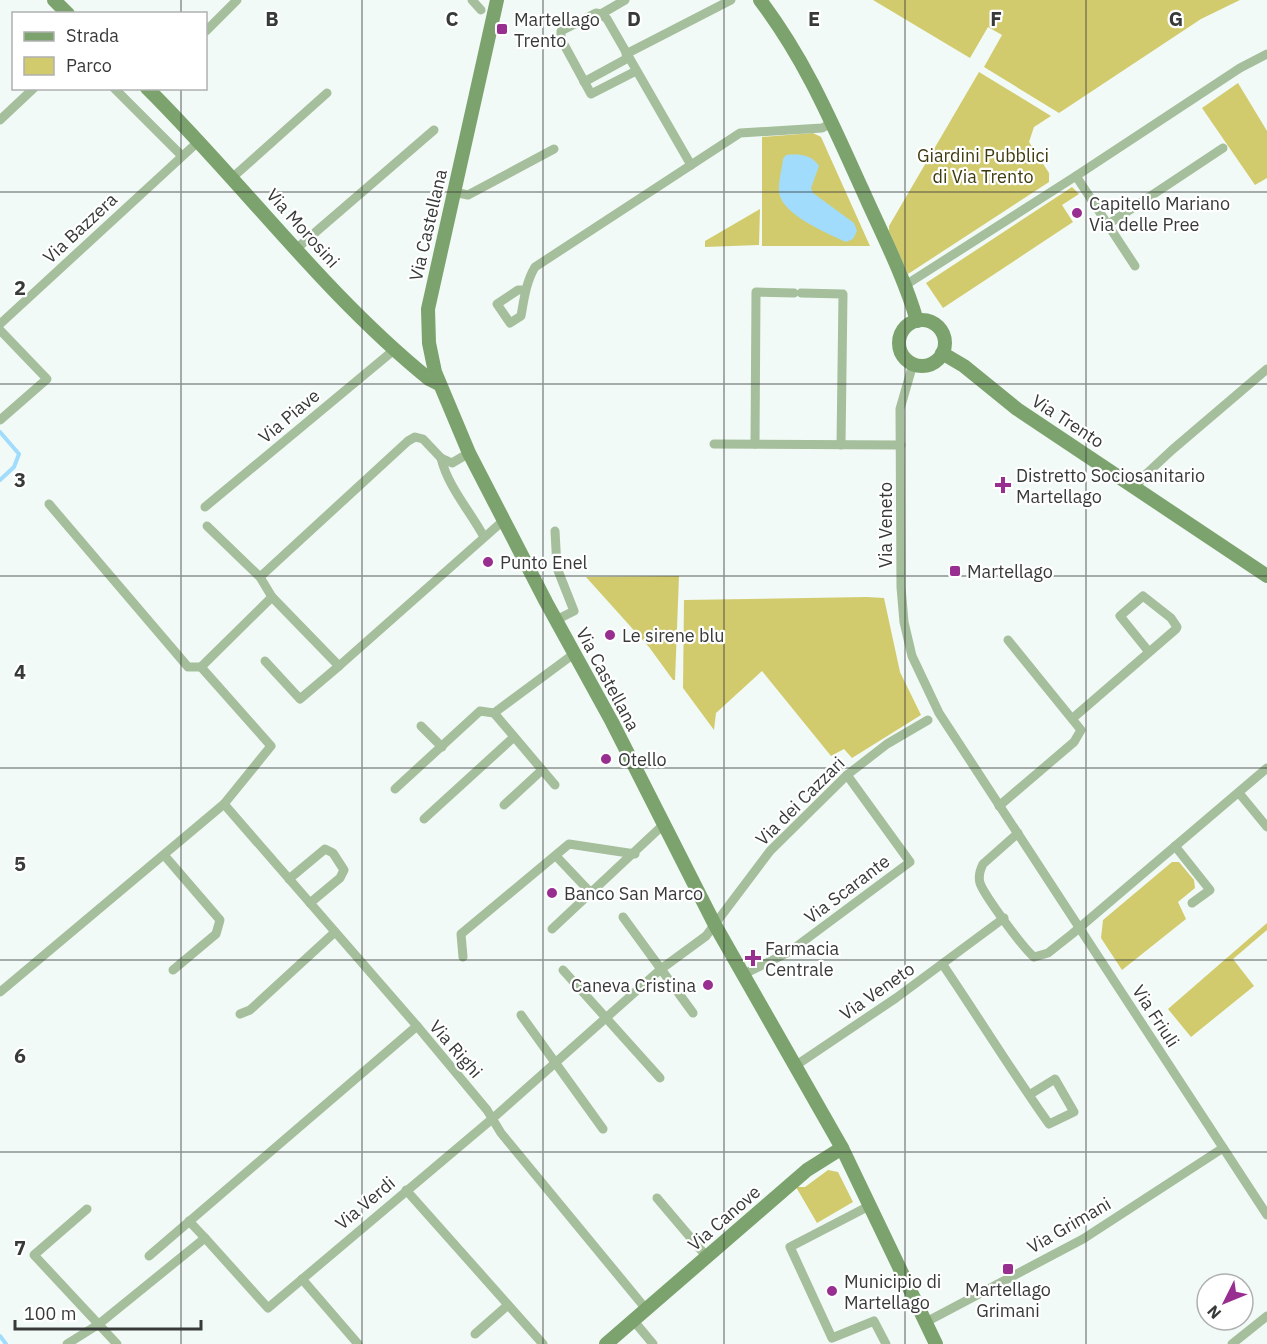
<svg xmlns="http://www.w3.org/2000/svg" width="1267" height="1344" font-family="'IBM Plex Sans',sans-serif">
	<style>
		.green { fill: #d2cb6d }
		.water { fill: #a1dcfd }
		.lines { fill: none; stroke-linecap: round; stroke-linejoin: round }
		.stream { stroke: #a1dcfd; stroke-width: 4 }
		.street { stroke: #a5be9b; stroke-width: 9 }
		.secondary { stroke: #7ca26d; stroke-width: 14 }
		.grid { fill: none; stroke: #373a39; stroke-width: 1.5; stroke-opacity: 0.55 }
		.poi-dot { fill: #982e90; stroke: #fff; stroke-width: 2 }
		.labels { text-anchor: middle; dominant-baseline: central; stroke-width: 4.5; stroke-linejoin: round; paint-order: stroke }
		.poi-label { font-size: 18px; fill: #373a39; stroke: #fff; text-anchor: start }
		.park-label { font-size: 18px; fill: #3e3b0e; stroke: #fff }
		.street-label { font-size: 18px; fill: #373a39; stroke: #fff }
		.grid-label { font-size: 20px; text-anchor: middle; font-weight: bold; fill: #373a39; stroke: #fff; stroke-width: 4.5; stroke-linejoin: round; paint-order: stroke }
	</style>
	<rect width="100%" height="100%" fill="#f1faf6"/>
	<g class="green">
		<path d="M873 0H1240L1201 19 1059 113 984 67 1002 35 988 27 970 58Z"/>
		<path d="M979 72 1051 116 1034 127 1029 142 1049 173V182L908 274 889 231V226Z"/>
		<path d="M1238 83 1267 131V178L1255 185 1202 108Z"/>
		<path d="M813 133 821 137 870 246H762V137Z"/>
		<path d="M1072 187 1079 194 1062 205 1073 222 943 308 926 283Z"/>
		<path d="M760 209 759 245 705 247V241Z"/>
		<path d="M679 576 675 680H673L649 647 586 577Z"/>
		<path d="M867 597 884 598 900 672 921 715 852 758 844 749 831 756 762 671 716 713 714 730 683 688 684 600Z"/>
		<path d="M1172 862H1179L1194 880 1195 888 1178 902 1186 919 1122 970 1101 938 1103 920Z"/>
		<path d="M1267 923V930L1233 959 1254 986 1191 1037 1168 1009Z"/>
		<path d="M828 1170 838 1172 853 1202 817 1223 796 1187H805Z"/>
	</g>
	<path class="water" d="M786 155C799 154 811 154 819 166L811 188 813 193 854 223 857 231 853 239 846 242C827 233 782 215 779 192 778 182 782 169 783 159Z"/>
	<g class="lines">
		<g class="stream">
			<path d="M0 432 19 454 14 467 0 480"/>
			<path d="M0 1336 6 1344"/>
		</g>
		<g class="street">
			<path d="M472 0 481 10"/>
			<path d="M625 0 601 14 596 13 561 31V39L591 94 636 71"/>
			<path d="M601 14 607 19 691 165"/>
			<path d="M206 31 237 0"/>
			<path d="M626 54 731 0"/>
			<path d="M584 82 628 58"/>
			<path d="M114 88 182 156"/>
			<path d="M0 120 34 88"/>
			<path d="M233 177 327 93"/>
			<path d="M454 192 468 195 554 149"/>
			<path d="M1107 225 1223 148"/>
			<path d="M296 249 434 130"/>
			<path d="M1135 266 1076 176 1240 68 1267 54"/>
			<path d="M904 286 1076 176"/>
			<path d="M526 290H518L497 304 510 323 521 316C524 299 526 282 535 267L740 133 822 128 832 123"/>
			<path d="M801 293 843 294 841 445"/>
			<path d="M0 324 200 140"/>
			<path d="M0 330 47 379 0 420"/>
			<path d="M913 364 900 409 901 587 904 622 912 656 939 713 1267 1215"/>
			<path d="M714 444 901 445"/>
			<path d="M755 444 756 292 794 293"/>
			<path d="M469 453 452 463 441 458C448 487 470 511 484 537"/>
			<path d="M1136 487 1143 477 1172 450 1267 369"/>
			<path d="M49 504 188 667H201"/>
			<path d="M205 507 394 350"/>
			<path d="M207 526 260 577"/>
			<path d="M555 531 557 568 574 611 556 620"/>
			<path d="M272 597 260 577 408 441 415 437 423 439 441 458"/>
			<path d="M265 661 300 699 339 666"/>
			<path d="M1073 718 1176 629 1177 627 1171 618 1143 596 1120 616 1149 652"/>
			<path d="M421 726 442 747"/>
			<path d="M555 785 494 713 575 653"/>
			<path d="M395 789 480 711 494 713"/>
			<path d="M1239 793 1267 827"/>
			<path d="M224 804 417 1026 487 1110 501 1133 646 1309"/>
			<path d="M504 805 542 770"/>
			<path d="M999 806 1074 742 1081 730 1008 640"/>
			<path d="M424 819 514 737"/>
			<path d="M1018 833 983 864C980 870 978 876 980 883 984 895 1023 948 1034 957L1048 953 1072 934 1267 768"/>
			<path d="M1175 846 1210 890 1192 903"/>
			<path d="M164 855 220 920 216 934 173 970"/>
			<path d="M556 856 591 893"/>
			<path d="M289 879 325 849 333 853 344 870 340 878 310 903"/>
			<path d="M623 917 693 1013"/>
			<path d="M552 929 662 826"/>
			<path d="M463 957 461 934 569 844 635 854"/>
			<path d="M943 965C979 1018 1012 1072 1049 1124L1074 1112 1055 1079 1029 1095"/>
			<path d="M563 970 660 1078"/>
			<path d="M742 975 789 952 910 862 847 775"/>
			<path d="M0 992 224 804 271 746 201 667 272 597 339 666 504 520"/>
			<path d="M240 1014 250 1010 335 932"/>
			<path d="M521 1015 603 1129"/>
			<path d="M795 1066 896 998 1004 918"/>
			<path d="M406 1190 543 1344"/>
			<path d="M657 1198 707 1257"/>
			<path d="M871 1205 790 1247 832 1338 874 1321 886 1344"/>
			<path d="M87 1209 34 1255 117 1344"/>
			<path d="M189 1221 205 1238"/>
			<path d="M149 1256 417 1026"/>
			<path d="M302 1279 358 1344"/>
			<path d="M633 1320 653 1344"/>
			<path d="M926 1322 1083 1239 1223 1148"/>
			<path d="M475 1334 508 1305"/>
			<path d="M67 1344 99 1324 205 1238 268 1308 492 1119 661 969 706 936 770 851 847 775 887 744 928 720"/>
			<path d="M1232 1344 1267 1316"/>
		</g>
		<g class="secondary">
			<path d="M54 0 68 14"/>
			<path d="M497 0 428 309 429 343 435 372 469 453 546 602 612 722 715 925 842 1148 936 1344"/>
			<path d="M760 0C806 61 831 121 862 189 881 232 904 276 917 321"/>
			<path d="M147 88C243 183 324 294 429 379L439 384"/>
			<circle cx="922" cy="343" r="23"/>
			<path d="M942 353 964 366 1017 409 1267 576"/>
			<path d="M606 1344 807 1170 842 1148"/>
		</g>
	</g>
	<path class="grid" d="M181 0V14M362 0V1344M543 0V1344M724 0V1344M905 0V1344M1086 0V1344M181 88V1344M0 192H1267M0 384H1267M0 576H1267M0 768H1267M0 960H1267M0 1152H1267"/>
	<g class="poi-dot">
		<rect x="496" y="23" width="12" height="12" rx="3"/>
		<circle cx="1077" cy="213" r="6"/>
		<path d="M1000 476h6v6h6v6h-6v6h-6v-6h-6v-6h6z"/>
		<circle cx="488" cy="562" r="6"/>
		<rect x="949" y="565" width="12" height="12" rx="3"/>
		<circle cx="610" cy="635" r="6"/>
		<circle cx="606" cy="759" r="6"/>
		<circle cx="552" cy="893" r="6"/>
		<path d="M750 949h6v6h6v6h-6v6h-6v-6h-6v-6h6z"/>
		<circle cx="708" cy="985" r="6"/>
		<rect x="1002" y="1263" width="12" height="12" rx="3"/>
		<circle cx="832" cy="1291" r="6"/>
	</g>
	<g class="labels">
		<g class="poi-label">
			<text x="514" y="19">Martellago<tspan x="514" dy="21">Trento</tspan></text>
			<text x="1089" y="203">Capitello Mariano<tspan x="1089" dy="21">Via delle Pree</tspan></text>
			<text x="1016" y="475">Distretto Sociosanitario<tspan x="1016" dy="21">Martellago</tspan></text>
			<text x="500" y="562">Punto Enel</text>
			<text x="967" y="571">Martellago</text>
			<text x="622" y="635">Le sirene blu</text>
			<text x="618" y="759">Otello</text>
			<text x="564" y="893">Banco San Marco</text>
			<text x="765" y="948">Farmacia<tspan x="765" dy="21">Centrale</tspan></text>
			<text x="696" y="985" text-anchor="end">Caneva Cristina</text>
			<text x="844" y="1281">Municipio di<tspan x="844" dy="21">Martellago</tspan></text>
			<text x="1008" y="1289" text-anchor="middle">Martellago<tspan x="1008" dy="21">Grimani</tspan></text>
		</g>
		<g class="park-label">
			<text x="983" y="155">Giardini Pubblici<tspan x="983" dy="21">di Via Trento</tspan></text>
		</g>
		<g class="street-label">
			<text transform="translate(428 225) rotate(-77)">Via Castellana</text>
			<text transform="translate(80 228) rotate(-43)">Via Bazzera</text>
			<text transform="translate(303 228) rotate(48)">Via Morosini</text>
			<text transform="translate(289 416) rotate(-40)">Via Piave</text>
			<text transform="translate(1068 421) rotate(33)">Via Trento</text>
			<text transform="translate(885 525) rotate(-90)">Via Veneto</text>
			<text transform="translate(608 679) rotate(62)">Via Castellana</text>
			<text transform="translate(800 801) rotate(-45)">Via dei Cazzari</text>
			<text transform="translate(847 889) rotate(-37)">Via Scarante</text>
			<text transform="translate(877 991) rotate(-35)">Via Veneto</text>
			<text transform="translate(1156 1016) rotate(57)">Via Friuli</text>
			<text transform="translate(456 1049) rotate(49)">Via Righi</text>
			<text transform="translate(365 1203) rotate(-40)">Via Verdi</text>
			<text transform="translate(724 1218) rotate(-41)">Via Canove</text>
			<text transform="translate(1069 1225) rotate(-30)">Via Grimani</text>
		</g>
	</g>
	<g class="grid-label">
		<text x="272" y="26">B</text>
		<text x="452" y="26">C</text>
		<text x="634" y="26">D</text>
		<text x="814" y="26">E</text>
		<text x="996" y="26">F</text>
		<text x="1176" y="26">G</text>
		<text x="20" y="295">2</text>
		<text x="20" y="487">3</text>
		<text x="20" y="679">4</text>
		<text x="20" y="871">5</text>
		<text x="20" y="1063">6</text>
		<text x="20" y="1255">7</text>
	</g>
	<rect x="12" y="12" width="195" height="78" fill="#ffffff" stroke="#afb0b0" stroke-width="1.5"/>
	<rect x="24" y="32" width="30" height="9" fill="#7ca26d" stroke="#afb0b0" stroke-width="1.5"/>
	<text x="66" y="42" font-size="18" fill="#373a39">Strada</text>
	<rect x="24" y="57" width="30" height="18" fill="#d2cb6d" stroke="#afb0b0" stroke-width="1.5"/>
	<text x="66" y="72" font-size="18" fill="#373a39">Parco</text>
	<g transform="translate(1225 1302) rotate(227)"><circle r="28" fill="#ffffff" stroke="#afb0b0" stroke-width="1.5"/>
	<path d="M0-4.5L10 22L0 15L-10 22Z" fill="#982e90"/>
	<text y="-9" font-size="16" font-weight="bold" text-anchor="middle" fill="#373a39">N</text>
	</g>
	<path d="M15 1320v9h186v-9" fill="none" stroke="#373a39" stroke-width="3"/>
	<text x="24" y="1320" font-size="18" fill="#373a39" stroke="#ffffff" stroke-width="4.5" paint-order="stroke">100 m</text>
</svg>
